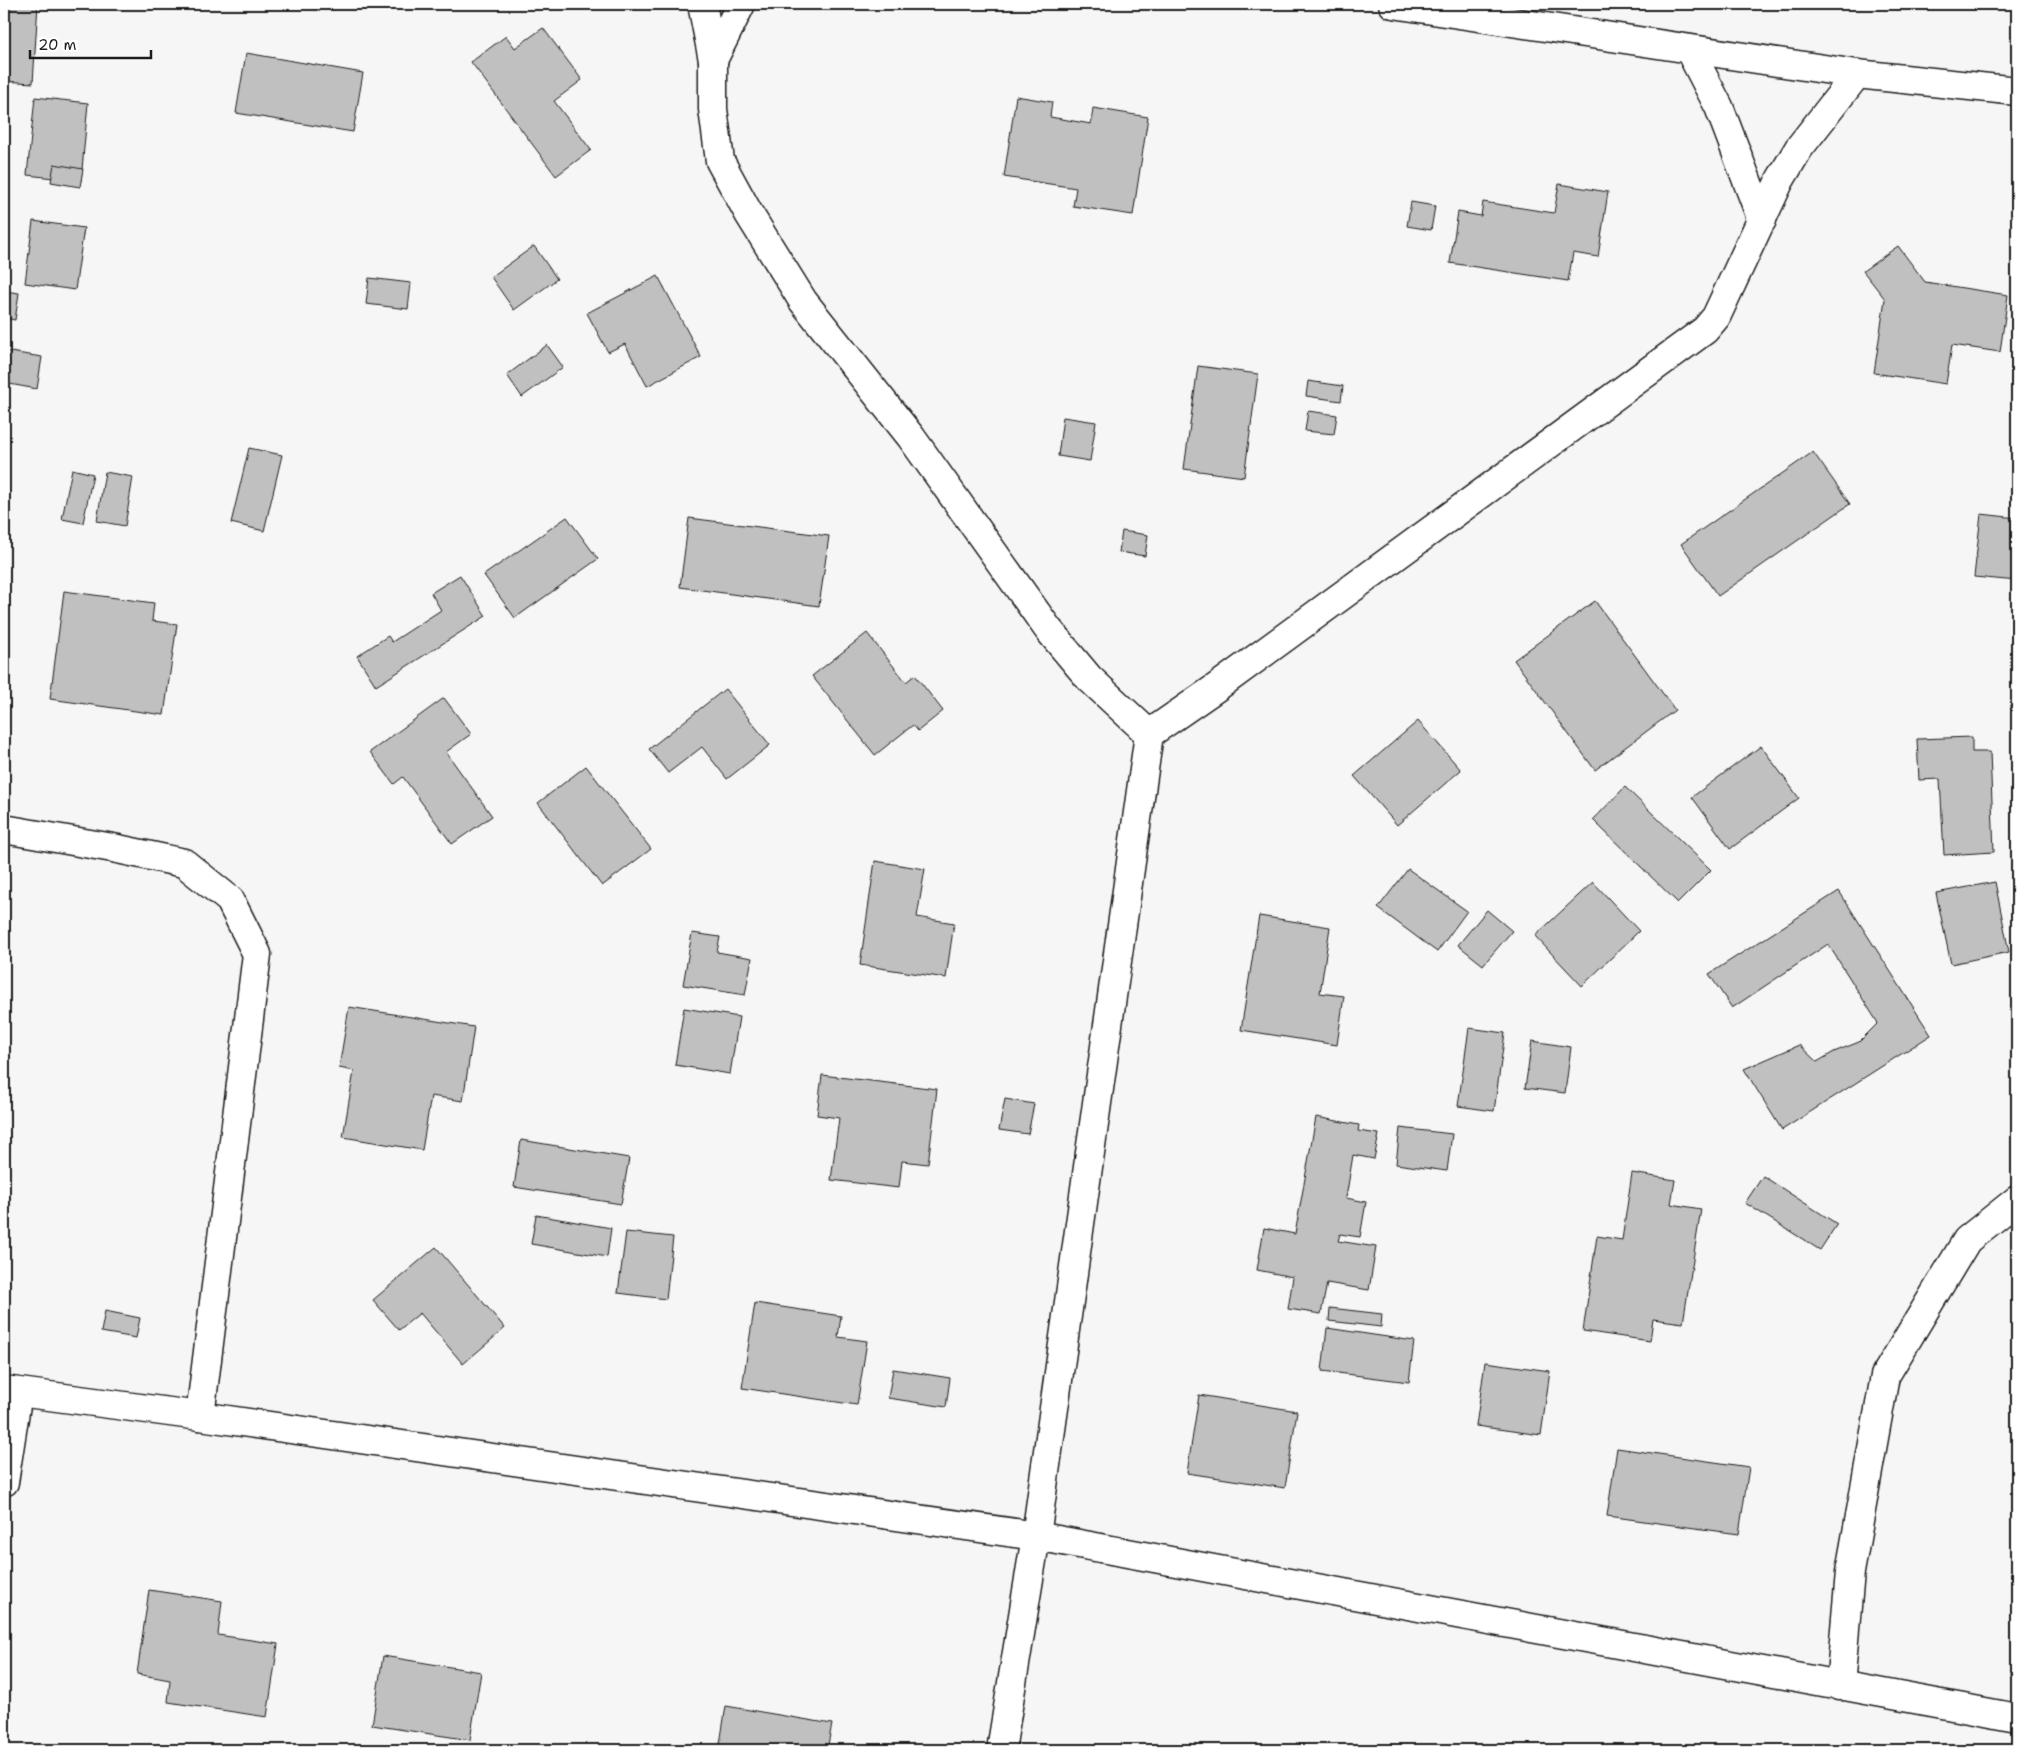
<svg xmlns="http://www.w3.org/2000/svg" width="2021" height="1754" font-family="'Shantell Sans',sans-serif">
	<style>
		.building { fill: #c0c0c0; stroke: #1c1c1c }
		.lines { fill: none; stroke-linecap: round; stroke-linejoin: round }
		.minor-casing { stroke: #1c1c1c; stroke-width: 31 }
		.minor { stroke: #fff; stroke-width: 28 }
	</style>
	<rect width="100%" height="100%" fill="#f6f6f6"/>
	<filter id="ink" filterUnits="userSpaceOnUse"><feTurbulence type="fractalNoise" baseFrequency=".02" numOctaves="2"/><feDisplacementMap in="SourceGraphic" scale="10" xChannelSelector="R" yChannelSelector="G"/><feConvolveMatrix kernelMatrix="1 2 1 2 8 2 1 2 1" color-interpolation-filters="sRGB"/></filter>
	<g filter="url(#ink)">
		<g class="building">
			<path d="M4 4H38L33 83 4 81Z"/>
			<path d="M543 28 582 80 554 101 591 150 556 176 471 62 506 36 515 48Z"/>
			<path d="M246 53 363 73 353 132 236 113Z"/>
			<path d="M1016 96 1052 102 1050 117 1091 124 1093 108 1148 117 1133 215 1073 206 1076 188 1004 177Z"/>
			<path d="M35 97 88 103 81 181 27 175Z"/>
			<path d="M54 164 83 169 80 187 51 182Z"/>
			<path d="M1559 184 1608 192 1598 257 1573 253 1568 281 1450 263 1458 212 1481 216 1483 202 1554 213Z"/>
			<path d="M1411 202 1435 206 1431 230 1407 226Z"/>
			<path d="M33 221 84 228 75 290 25 283Z"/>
			<path d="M534 246 557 279 514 310 491 277Z"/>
			<path d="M1898 246 1925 282 2008 295 2000 352 1952 345 1946 384 1874 373 1885 299 1863 271Z"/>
			<path d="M658 276 701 357 647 386 625 344 608 352 587 313Z"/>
			<path d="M369 278 411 283 408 309 366 304Z"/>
			<path d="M4 291 19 293 15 320 4 318Z"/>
			<path d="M547 345 563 367 522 397 507 375Z"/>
			<path d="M4 351 42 357 37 389 4 383Z"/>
			<path d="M1198 366 1258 374 1244 477 1184 469Z"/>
			<path d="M1308 381 1343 386 1341 401 1306 396Z"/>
			<path d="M1308 411 1337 415 1334 434 1305 431Z"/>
			<path d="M1063 417 1096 422 1090 461 1058 456Z"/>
			<path d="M249 448 282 455 264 531 231 523Z"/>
			<path d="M1813 452 1850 504 1718 596 1681 544Z"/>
			<path d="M72 469 93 474 83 523 62 519Z"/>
			<path d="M105 472 133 477 125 526 97 521Z"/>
			<path d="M1981 514 2017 518V581L1974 577Z"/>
			<path d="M567 517 598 559 515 618 484 575Z"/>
			<path d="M689 518 829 536 819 606 680 587Z"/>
			<path d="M1122 531 1148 535 1145 556 1119 552Z"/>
			<path d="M460 575 486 616 376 686 357 656 388 636 392 642 441 610 431 593Z"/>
			<path d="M64 591 154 603 152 621 177 624 164 715 50 699Z"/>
			<path d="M1595 601 1675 710 1595 770 1514 660Z"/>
			<path d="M867 633 906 682 915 675 943 711 918 731 913 725 875 755 812 676Z"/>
			<path d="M725 689 770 745 727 779 702 747 668 773 649 749Z"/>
			<path d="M444 698 471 734 446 752 492 816 452 844 403 777 394 784 370 752Z"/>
			<path d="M1418 721 1461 770 1397 825 1354 776Z"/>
			<path d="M1972 737V752H1990L1994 852 1944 855 1940 779 1919 780 1917 739Z"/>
			<path d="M1761 746 1799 798 1730 849 1692 797Z"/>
			<path d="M586 766 651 849 602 886 538 803Z"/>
			<path d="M1625 787 1711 870 1678 903 1593 820Z"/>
			<path d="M875 861 925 869 917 917 954 923 946 978 860 965Z"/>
			<path d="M1408 869 1467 911 1437 952 1378 908Z"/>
			<path d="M1593 882 1639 931 1582 986 1535 936Z"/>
			<path d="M1995 882 2009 952 1951 964 1936 893Z"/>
			<path d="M1839 891 1931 1035 1782 1130 1744 1069 1799 1045 1817 1062 1834 1052 1859 1042 1878 1023 1828 944 1732 1008 1709 974Z"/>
			<path d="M1487 910 1512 931 1483 965 1458 945Z"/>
			<path d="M1259 916 1330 927 1320 993 1344 996 1337 1045 1241 1030Z"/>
			<path d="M692 933 720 937 717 952 752 958 745 995 683 985Z"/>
			<path d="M349 1007 474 1027 463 1101 431 1096 422 1150 343 1137 354 1071 339 1068Z"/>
			<path d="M684 1008 739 1017 730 1074 675 1065Z"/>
			<path d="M1469 1028 1505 1033 1494 1111 1458 1106Z"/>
			<path d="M1532 1041 1571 1047 1565 1093 1525 1088Z"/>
			<path d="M822 1075 937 1089 928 1164 902 1161 899 1188 831 1180 839 1118 817 1115Z"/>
			<path d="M1005 1099 1034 1104 1028 1134 999 1130Z"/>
			<path d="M1316 1117 1359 1125 1358 1131 1379 1134 1374 1159 1353 1155 1346 1198 1366 1202 1360 1237 1340 1234 1338 1241 1376 1247 1369 1290 1327 1283 1321 1314 1288 1309 1293 1277 1257 1270 1264 1228 1295 1234Z"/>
			<path d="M1400 1128 1452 1134 1447 1171 1396 1164Z"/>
			<path d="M521 1140 629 1158 621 1204 514 1187Z"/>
			<path d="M1632 1173 1675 1180 1671 1204 1701 1209 1683 1323 1653 1319 1650 1341 1583 1331 1597 1236 1622 1240Z"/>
			<path d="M1763 1176 1837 1224 1820 1250 1745 1203Z"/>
			<path d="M536 1215 611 1228 607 1257 531 1244Z"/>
			<path d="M626 1232 673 1237 666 1299 618 1293Z"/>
			<path d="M436 1247 505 1328 463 1364 420 1313 399 1330 373 1300Z"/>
			<path d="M755 1303 841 1316 838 1337 867 1341 857 1405 742 1388Z"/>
			<path d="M1330 1308 1382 1314 1381 1327 1329 1321Z"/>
			<path d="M105 1311 140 1318 136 1338 101 1332Z"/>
			<path d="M1327 1328 1414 1341 1409 1382 1322 1371Z"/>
			<path d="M1485 1362 1550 1371 1541 1435 1476 1426Z"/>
			<path d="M893 1369 950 1378 946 1407 888 1398Z"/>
			<path d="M1199 1395 1297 1411 1285 1488 1187 1473Z"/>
			<path d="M1617 1448 1749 1467 1739 1534 1607 1516Z"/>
			<path d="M149 1590 222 1601 218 1635 278 1644 267 1717 168 1702 170 1680 137 1674Z"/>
			<path d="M383 1656 481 1672 470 1740 372 1725Z"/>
			<path d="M726 1706 832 1724 827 1750H719Z"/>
		</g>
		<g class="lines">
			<g class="minor-casing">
				<g id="minor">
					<path d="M702 4 713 60V109L720 161 749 214 803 301 911 437 1048 629 1089 678 1149 734"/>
					<path d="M1393 4 1857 74 2017 91"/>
					<path d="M1689 49 1719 107 1762 220"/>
					<path d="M713 60 741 4"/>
					<path d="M4 829 113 848 184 863 230 900 257 954 200 1416"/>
					<path d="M4 1390 200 1416 1036 1536 2017 1718"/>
					<path d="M4 1482 18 1392"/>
					<path d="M1840 1686 1850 1572 1885 1376 1967 1240 2017 1200"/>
					<path d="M1001 1750 1036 1536 1149 734 1217 687 1705 330 1716 317 1780 180 1799 148 1857 74"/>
				</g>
			</g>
			<use href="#minor" class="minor"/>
		</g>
	</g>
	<rect width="2021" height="1754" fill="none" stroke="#fff" stroke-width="20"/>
	<rect x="10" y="10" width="2001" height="1734" fill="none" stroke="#1c1c1c" stroke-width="2" filter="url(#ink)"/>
	<path d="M30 50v8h121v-8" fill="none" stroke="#1c1c1c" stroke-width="2.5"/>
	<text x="38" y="50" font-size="15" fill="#1c1c1c" stroke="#ffffff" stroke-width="4" paint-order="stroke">20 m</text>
</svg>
